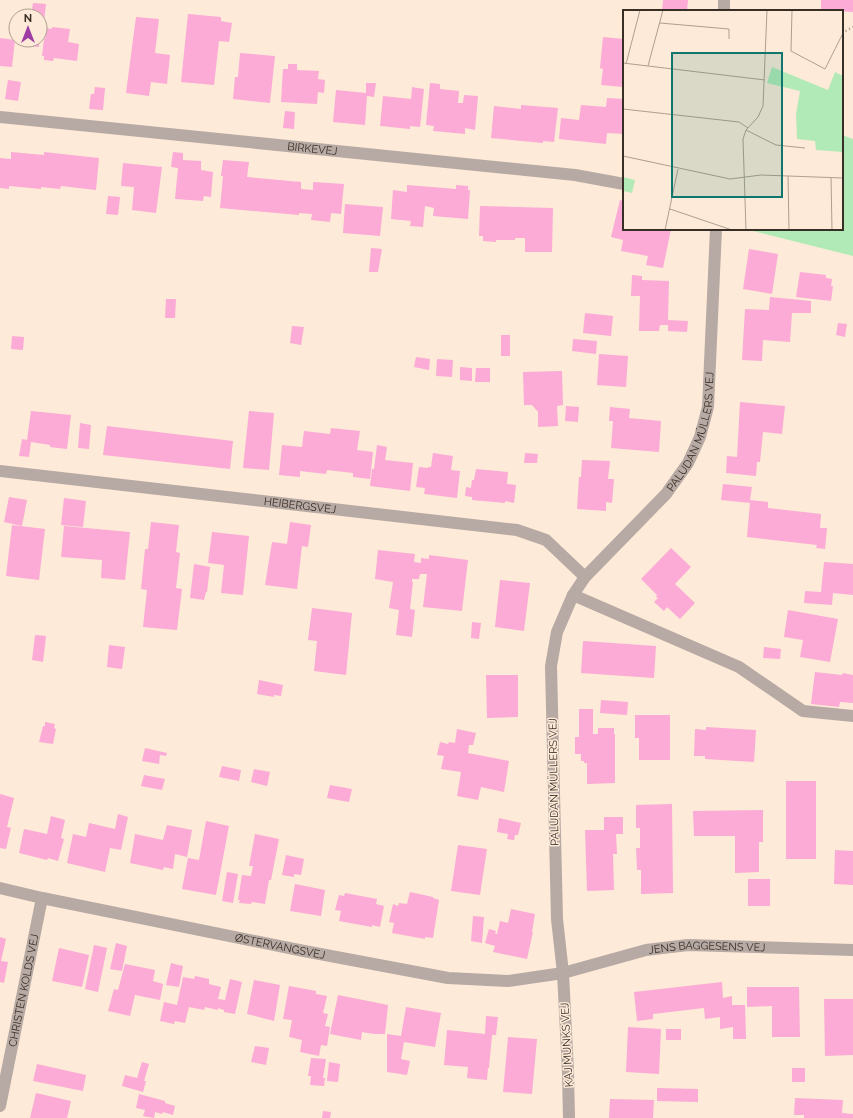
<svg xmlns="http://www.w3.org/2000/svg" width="853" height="1118" font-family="Raleway,sans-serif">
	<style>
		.green { fill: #b2eab7 }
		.building { fill: #fbabd5 }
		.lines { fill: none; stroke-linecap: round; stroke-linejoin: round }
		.path { stroke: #a59688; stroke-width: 2.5; stroke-dasharray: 1 3; stroke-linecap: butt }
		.street { stroke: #b7a9a3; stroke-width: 12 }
		.labels { text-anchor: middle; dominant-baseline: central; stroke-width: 3; stroke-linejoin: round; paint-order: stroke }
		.street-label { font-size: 11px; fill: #372e25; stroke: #feead8 }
		.inset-road { fill: none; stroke: #ae9f90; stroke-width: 1 }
		.view { fill: #0f766e; fill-opacity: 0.15; stroke: #0f766e; stroke-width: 2 }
		.inset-edge { fill: none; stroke: #372e25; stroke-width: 2 }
	</style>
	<rect width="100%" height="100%" fill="#feead8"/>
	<path class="green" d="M842 135 853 139V256L745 229H842Z"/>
	<g class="building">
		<path d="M663 0H688L687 11H662Z"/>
		<path d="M821 0H853V12L821 10Z"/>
		<path d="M33 3 46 4 44 22H40V16H31Z"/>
		<path d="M188 14 221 17V21L232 23 229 42 219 41 214 85 181 82Z"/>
		<path d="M136 17 159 19 155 53 170 55 167 84 151 82 149 96 126 93Z"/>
		<path d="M52 27 70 29 68 42 79 44 77 61 54 58 53 61 44 60V56H42L44 39H45L47 28 52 29Z"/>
		<path d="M603 37 624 39V84L623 87 601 85 603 69 600 68Z"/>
		<path d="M0 38 15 40 12 67 0 66Z"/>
		<path d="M17 40H26L25 45 17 44Z"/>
		<path d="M29 40H39V47L28 46Z"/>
		<path d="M240 53 275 56 270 103 233 99 235 77H238Z"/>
		<path d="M288 64H297V70L319 71 318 79 325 80 324 93 318 92 317 104 281 102 283 69H288Z"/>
		<path d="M8 80 21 82 18 101 5 99Z"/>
		<path d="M366 83H376L374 97 367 96 365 125 333 122 336 90 366 93Z"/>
		<path d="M430 83 440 84V89L459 91 458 103H463L464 95 478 96 475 130 465 128V134L433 131 434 126 426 125Z"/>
		<path d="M95 87 105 88 103 110 89 109 91 94H94Z"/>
		<path d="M412 87 424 89 420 127 410 126V129L380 126 383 96 411 99Z"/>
		<path d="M607 98 624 99V134L607 133 606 144 559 139 561 118 579 120 581 105 606 107Z"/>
		<path d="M521 105 558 108 554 142 543 141V143L491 138 494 106 521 109Z"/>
		<path d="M285 111 295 112 294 129 283 128Z"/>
		<path d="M11 152 44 155V152L99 158 96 190 61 186 60 189 41 187V189L9 186V189L0 188V158L11 159Z"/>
		<path d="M173 152 183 153V160L201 161V170L213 172 211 197 204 196 203 201 175 199 178 168 171 167Z"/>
		<path d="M223 160 249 162 247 177 301 182V189L313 190V182L344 184 341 214 331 213 330 222 311 220 312 214 299 213V215L220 208 223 176H221Z"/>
		<path d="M123 163 162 167 156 213 132 210 134 187 121 186Z"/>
		<path d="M407 185 456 189V185L468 186V190H470L468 219 433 216 434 208 425 206 423 227 410 226 411 221 391 219 393 190 407 192Z"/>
		<path d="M108 196 120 197 118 215 106 214Z"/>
		<path d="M620 200 624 201V229H671L663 268 646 265 648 256 621 251 623 240 611 237Z"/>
		<path d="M345 204 383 207 380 236 343 233Z"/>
		<path d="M480 206 553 208 552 252H525V238H515V240H496V242L483 241V236H479Z"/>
		<path d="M371 248 382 249 378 272H369Z"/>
		<path d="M749 249 778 254 772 294 743 289Z"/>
		<path d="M800 272 826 275V278L832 279 831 286H833L831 301 796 297Z"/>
		<path d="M632 275 642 276V280L669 281 668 320 688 321 687 332 668 331V325H660L659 331H639L640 296H631Z"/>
		<path d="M770 297 811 301V313H792L790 342 763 340 762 361 742 360 745 309 769 310Z"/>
		<path d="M166 299H176L175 318H165Z"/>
		<path d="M585 313 613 316 611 336 583 333Z"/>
		<path d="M838 323 847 324 845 337 836 335Z"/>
		<path d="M292 326 304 327 301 345 290 343Z"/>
		<rect x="501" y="335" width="9" height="21"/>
		<path d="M12 336 24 337 23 350 11 349Z"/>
		<path d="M573 339 597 341 596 354 572 351Z"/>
		<path d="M599 354 628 356 626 387 597 385Z"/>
		<path d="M416 357 430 359 429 370 414 367Z"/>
		<path d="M437 359 453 360 452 377 436 376Z"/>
		<path d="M460 367 472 368V381L460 380Z"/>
		<path d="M476 368H490V382H475Z"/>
		<path d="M562 371 563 405 557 406 558 426 538 427V412L532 405H524L523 372Z"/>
		<path d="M740 402 785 406 782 434 763 432 760 462H757L756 476 726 473 727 456 737 457Z"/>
		<path d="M566 406 579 407 578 422 565 421Z"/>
		<path d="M610 407 630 409 629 418 661 421 659 452 611 448 613 421H609Z"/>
		<path d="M31 411 71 415 67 449 50 447V445L31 442 29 457 19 456 22 439 27 440Z"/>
		<path d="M249 411 274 413 269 470 243 468Z"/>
		<path d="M80 423 91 425 89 449 78 448Z"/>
		<path d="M107 426 233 441 230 469 103 455Z"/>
		<path d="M331 428 360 431 357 450 373 452 370 479 353 477V473L327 470 326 474 300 471V477L279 475 282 445 302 447 304 431 330 434Z"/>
		<path d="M377 445 387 447 385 460 413 463 410 491 370 486 372 469H374Z"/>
		<path d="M433 453 453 456 451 470 460 471 457 498 424 494 425 488 416 487 419 467 428 468V467H431Z"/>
		<path d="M525 453 538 454 537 463H524Z"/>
		<path d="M582 460 610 461 608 479H614L612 503 606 502V511L577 509 579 477H581Z"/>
		<path d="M476 469 508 472 507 484 516 485 514 503 505 501V503L472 500V497L465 496 466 487 471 488 472 480H474Z"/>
		<path d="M723 484 752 487 750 500 768 502V508L821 514 820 528H827L825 549 816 548 817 545 747 537 750 503 721 500Z"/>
		<path d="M9 497 27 500 22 526 4 522Z"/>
		<path d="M64 498 86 501 83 527 61 525Z"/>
		<path d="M151 522 179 525 176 552 180 553 176 588 182 589 177 630 143 627 147 590 141 589 145 549H148Z"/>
		<path d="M290 522 311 525 308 547 302 546 297 589 265 585 272 542 287 544Z"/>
		<path d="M12 525 45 529 39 580 6 576Z"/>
		<path d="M64 526 130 532 125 580 101 578 102 560 61 557Z"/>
		<path d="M212 532 249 536 243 595 221 593 224 565 208 563Z"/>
		<path d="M671 548 691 567 675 584 695 603 680 619 667 607 664 611 654 602 658 598 656 597 657 595 641 579Z"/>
		<path d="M378 550 415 554 414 562 421 563V558L429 559V555L468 560 462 611 423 607 427 574H420L419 579H412V582H413L410 609 415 610 412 637 396 635 399 610 389 608 393 582 375 579Z"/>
		<path d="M824 562 853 564V595L833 593 832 605 804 603 805 591 821 592Z"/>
		<path d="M194 564 210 567 207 592H206L204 600 190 598Z"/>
		<path d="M500 580 530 583 524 631 495 627Z"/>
		<path d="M312 608 352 613 346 675 314 671 317 641 308 640Z"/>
		<path d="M788 610 838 619 830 662 800 657 803 640 784 637Z"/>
		<path d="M472 622 481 623 479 639 471 638Z"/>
		<path d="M35 635 46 636 43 662 32 660Z"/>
		<path d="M583 641 656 646 654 678 581 673Z"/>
		<path d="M109 645 125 647 122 669 107 667Z"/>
		<path d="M764 647 781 649 780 659 763 658Z"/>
		<path d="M815 672 842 675 843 673 853 675V703L840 702 839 707 811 704Z"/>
		<path d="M486 675H518V717L487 718Z"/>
		<path d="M259 680 283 685 281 696 274 695V697L257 694Z"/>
		<path d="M601 700 628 702 627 715 600 713Z"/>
		<path d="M579 709H593V734H598V728H614V734H615V783L587 784V763H584V761H581V754H575V737H579Z"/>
		<path d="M635 715H670V760H639V738H635Z"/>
		<path d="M45 722 55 724 54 728 56 729 53 744 39 742 43 726H45Z"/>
		<path d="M706 727 756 730 754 762 705 759V756H694L695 729 706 730Z"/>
		<path d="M457 729 476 733 473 745H469L468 753 509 761 504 792 481 787 478 800 457 796 461 772 441 769 444 756 437 755 440 742 448 744 449 742 455 743Z"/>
		<path d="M145 748 167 753 166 756 160 755 159 764 142 761Z"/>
		<path d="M222 766 241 770 239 781 219 777Z"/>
		<path d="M254 769 270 772 267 786 251 782Z"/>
		<path d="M144 775 165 779 162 790 141 786Z"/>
		<rect x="786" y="781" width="30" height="78"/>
		<path d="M330 785 352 789 349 802 327 798Z"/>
		<path d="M0 794 14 798 7 827 11 828 6 849 0 848Z"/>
		<path d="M672 804 673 893 641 894V870H637L636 848H640V828H636V805Z"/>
		<path d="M763 810V842H759V872L735 873V836H694L693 811Z"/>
		<path d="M118 814 128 817 121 850 110 848 105 872 67 863 73 834 86 837 89 823 115 829Z"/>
		<path d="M51 816 65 820 61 838 64 839 58 861 48 858 47 860 19 853 24 829 47 834Z"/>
		<path d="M604 817H623V834H616L617 854H613L614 890 587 891 585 830H604Z"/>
		<path d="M499 818 521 823 518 835H515L514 840 507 839 508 834 497 832Z"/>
		<path d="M206 821 229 826 216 895 182 889 188 858 199 860Z"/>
		<path d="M167 825 192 830 187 857 175 854 173 869 164 867 163 870 130 863 135 834 163 840Z"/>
		<path d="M255 834 279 839 271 880H269L265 904 252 902 251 904 239 903 240 900H238L242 875 251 876 253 866H249Z"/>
		<path d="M458 845 487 849 480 895 451 891Z"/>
		<path d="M835 850 853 851V885L834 884Z"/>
		<path d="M286 855 304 859 301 875 294 874V877L282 875Z"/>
		<path d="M227 872 238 874 233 903 222 901Z"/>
		<rect x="748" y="879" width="22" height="27"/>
		<path d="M295 884 325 890 321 916 290 911Z"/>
		<path d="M410 892 433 897V898L439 900 433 938 425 937V939L392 933 394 923 389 922 393 904 398 906 399 903 407 904Z"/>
		<path d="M345 893 377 899 376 904 384 906 380 927 372 925V927L339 921 341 911 335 910 339 895 344 896Z"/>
		<path d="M511 909 535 914 532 932H533L527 959 493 952 495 946 485 943 489 929 496 931 495 934H497L500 921 508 923Z"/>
		<path d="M473 916 484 917 482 943 471 941Z"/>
		<path d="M0 937 6 939 1 961 8 962 4 983 0 982Z"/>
		<path d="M116 943 127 946 122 971 110 969Z"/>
		<path d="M94 945 107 948 98 992 85 989Z"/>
		<path d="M59 948 89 955 82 987 52 981Z"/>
		<path d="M171 963 183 966 179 987 166 985Z"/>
		<path d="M125 964 155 970 153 981 163 984 160 1000 135 995 130 1016 108 1011 114 989 118 990Z"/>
		<path d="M195 976 209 979V984L221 987 218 999 225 1000 230 979 242 982 235 1014 224 1012V1010L218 1008V1010L205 1007 204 1010 189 1007 185 1023 175 1021 174 1024 160 1021 164 1002 177 1005 183 977 194 979Z"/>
		<path d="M254 980 280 985 274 1021 247 1014Z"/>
		<path d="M722 982 723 998 732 996V1005H745L746 1039H733V1027L720 1029V1017L705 1019 704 1008 653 1014V1019L637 1021 634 992Z"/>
		<path d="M289 986 316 991V994L327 996 323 1013 328 1014 325 1026 330 1027 327 1046 321 1045 319 1056 300 1052 302 1040 289 1037 292 1020 283 1019Z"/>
		<path d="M747 987H799L800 1037H772V1006L747 1007Z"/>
		<path d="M338 995 388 1005 385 1034H374L362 1032 361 1040 330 1034Z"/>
		<path d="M824 999H853V1055L825 1056Z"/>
		<path d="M406 1007 441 1013 435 1047 404 1042 401 1059 410 1061 407 1075 387 1072V1034L401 1036Z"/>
		<path d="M486 1016 498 1017 496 1035H492L489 1068H488L487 1080 467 1078 468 1067 444 1065 447 1030 485 1034Z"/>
		<path d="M628 1027 661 1029 659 1074 626 1072Z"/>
		<rect x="666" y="1029" width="15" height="11"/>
		<path d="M508 1037 537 1039 532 1094 503 1092Z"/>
		<path d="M255 1046 269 1048 266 1065 251 1062Z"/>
		<path d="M311 1058 326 1059 323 1078H325L324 1086 310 1085 311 1076H308Z"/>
		<path d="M142 1062 149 1064 144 1081H146L143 1092 122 1086 125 1075 137 1078Z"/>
		<path d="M329 1062 340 1064 338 1082 327 1081Z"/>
		<path d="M37 1064 86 1075 83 1091 33 1081Z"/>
		<rect x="792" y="1068" width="13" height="14"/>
		<path d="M657 1088 698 1089V1102L657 1101Z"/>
		<path d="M36 1093 71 1101 67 1118H30Z"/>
		<path d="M139 1094 165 1101V1103L175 1106 173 1115 163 1112 162 1114 155 1112 154 1118 143 1116 145 1110 136 1108Z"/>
		<path d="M795 1098 843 1100 842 1113 853 1114V1118H804V1115H794Z"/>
		<path d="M610 1099 654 1100 653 1118H609Z"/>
		<path d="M323 1111 331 1112 330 1118H322Z"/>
	</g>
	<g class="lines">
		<path class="path" d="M842 33 853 27"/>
		<g class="street">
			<path d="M724 11V0"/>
			<path id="s1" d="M0 117 575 175 624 184"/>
			<path id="s2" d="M0 471 517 530 546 540 585 577"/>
			<path d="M573 595 739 667 803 711 853 716"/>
			<path id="s3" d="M0 888 42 898 304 951 448 978 508 981 563 973 646 950 688 945 853 950"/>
			<path id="s4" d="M0 1106 42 898"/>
			<path id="s5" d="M569 1118 568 1072 563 973 557 919 551 666 557 632 573 595 585 577 666 494 688 463 700 437 708 407 716 229"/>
		</g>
	</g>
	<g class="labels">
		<g class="street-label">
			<text stroke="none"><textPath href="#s1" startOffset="314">BIRKEVEJ</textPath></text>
			<text stroke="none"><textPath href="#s5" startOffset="734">PALUDAN MÜLLERS VEJ</textPath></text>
			<text stroke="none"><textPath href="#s2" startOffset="302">HEIBERGSVEJ</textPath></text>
			<text transform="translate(554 782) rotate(-91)">PALUDAN MÜLLERS VEJ</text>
			<text stroke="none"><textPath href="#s3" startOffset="286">ØSTERVANGSVEJ</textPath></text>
			<text stroke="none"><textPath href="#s3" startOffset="720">JENS BAGGESENS VEJ</textPath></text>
			<text stroke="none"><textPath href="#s4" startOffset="118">CHRISTEN KOLDS VEJ</textPath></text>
			<text transform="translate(567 1045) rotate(-93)">KAJ MUNKS VEJ</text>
		</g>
	</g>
	<g transform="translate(623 10)">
		<rect width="220" height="220" fill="#feead8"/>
		<path d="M149 57 205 80 212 62 220 66V142L193 140 192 131 174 129 173 104 177 81 144 73ZM0 167 12 170 9 183 0 181Z" fill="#b2eab7"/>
		<path class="inset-road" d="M169 0 168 41 202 59 220 23M37 13 106 19V29M0 53 142 70M3 54 17 0M25 56 40 0M0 99 116 112 125 118M123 120 153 135 182 138M0 146 107 169 138 165 220 168M165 166 166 220M208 167 209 220M47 199 109 220M42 220 55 159M123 220 120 129 123 120 135 107 140 96 144 0"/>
		<path class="view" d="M49 43H159V187H49Z"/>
		<rect width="220" height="220" class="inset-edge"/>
	</g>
	<g transform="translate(28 28)"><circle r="19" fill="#feead8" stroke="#ae9f90"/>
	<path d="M0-3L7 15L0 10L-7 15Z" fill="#9d3ca3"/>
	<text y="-6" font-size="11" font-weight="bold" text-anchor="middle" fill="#372e25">N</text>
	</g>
</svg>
